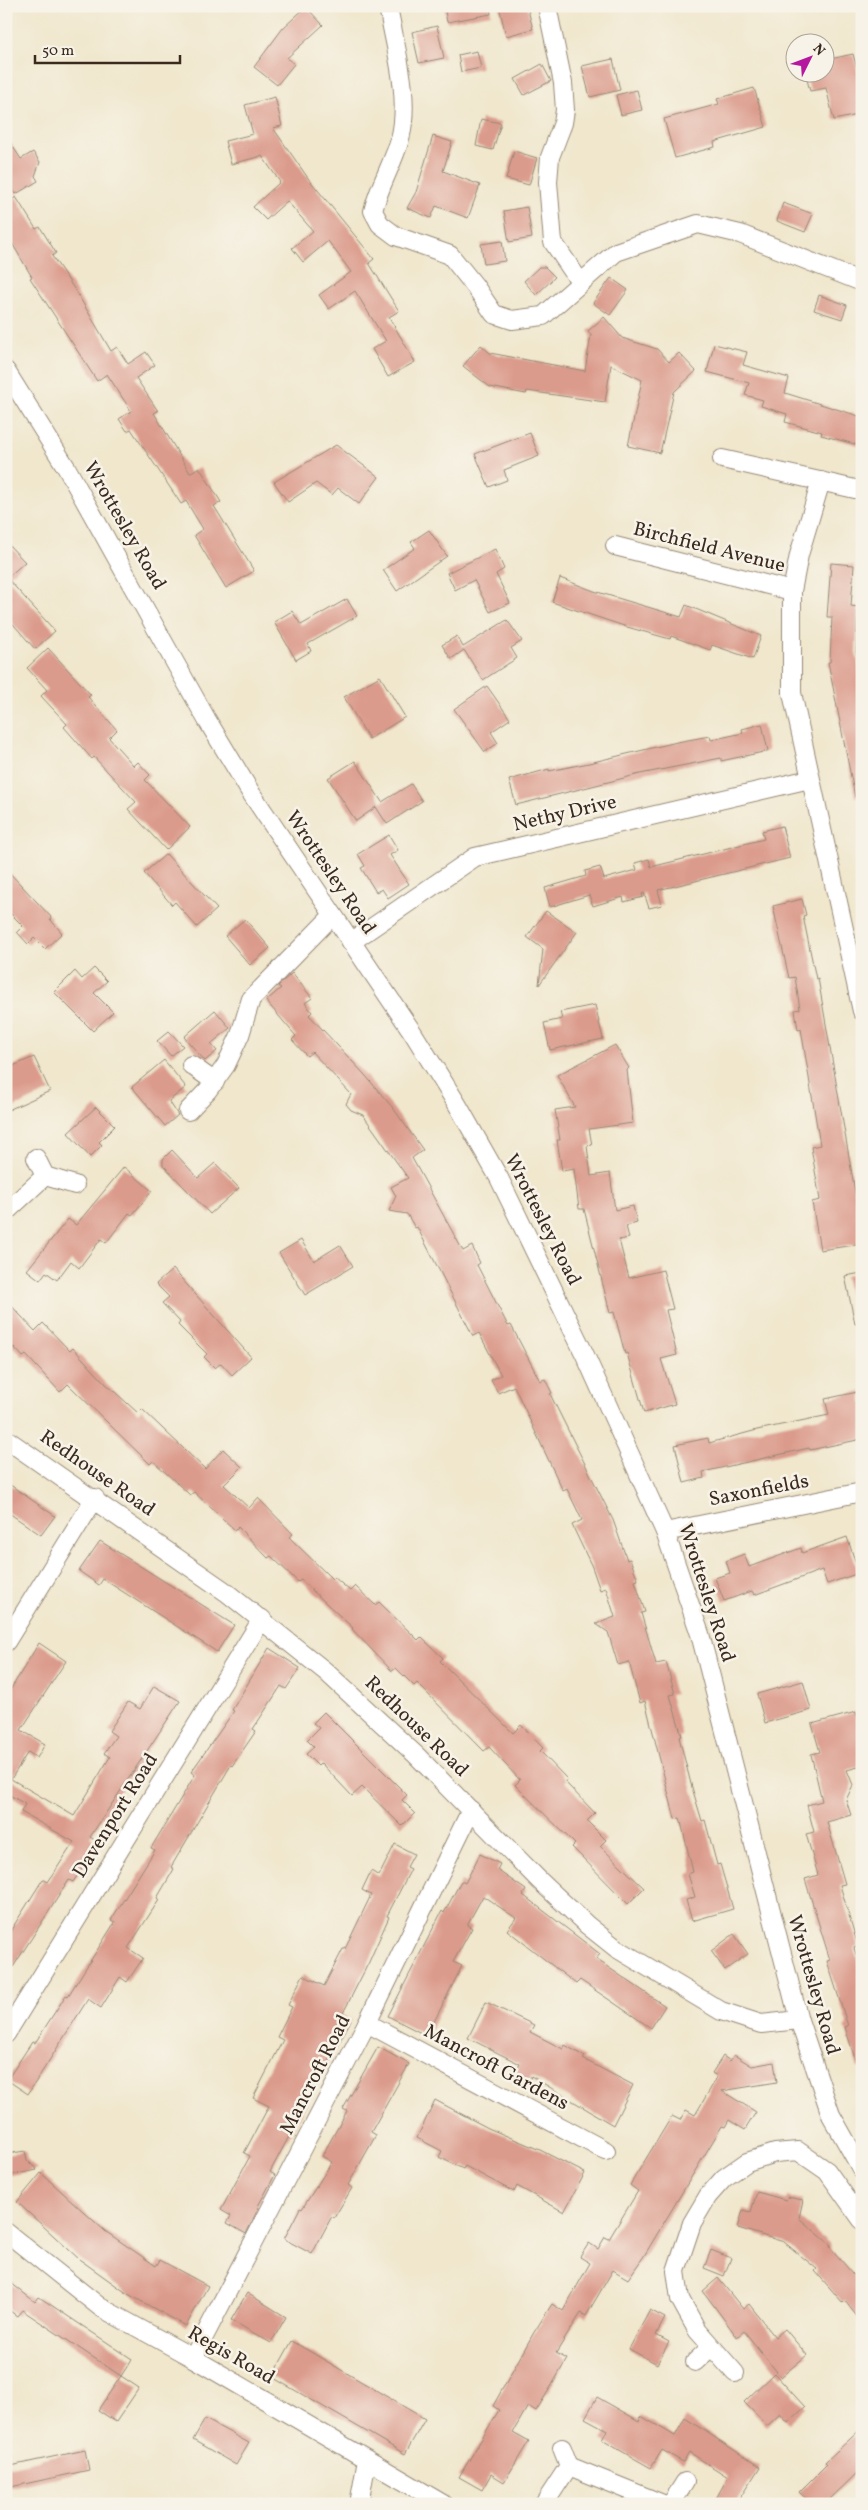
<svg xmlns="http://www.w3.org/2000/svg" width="868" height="2510" font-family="Vollkorn,serif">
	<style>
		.building { fill: #db9b8c }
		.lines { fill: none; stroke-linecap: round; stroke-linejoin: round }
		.street-casing { stroke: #968876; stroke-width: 20 }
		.street { stroke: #fff; stroke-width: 18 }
		.labels { text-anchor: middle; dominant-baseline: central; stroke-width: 5; stroke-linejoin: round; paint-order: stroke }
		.street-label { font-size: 20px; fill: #3b2a1e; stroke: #f7f3e8 }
	</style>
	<rect width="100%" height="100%" fill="#f7f3e8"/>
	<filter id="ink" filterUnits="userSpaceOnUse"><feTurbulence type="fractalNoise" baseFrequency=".02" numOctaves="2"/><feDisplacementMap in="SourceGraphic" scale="10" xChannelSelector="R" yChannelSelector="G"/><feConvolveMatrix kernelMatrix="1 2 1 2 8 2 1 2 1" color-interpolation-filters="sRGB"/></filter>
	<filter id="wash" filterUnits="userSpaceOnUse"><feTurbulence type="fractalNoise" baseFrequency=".0096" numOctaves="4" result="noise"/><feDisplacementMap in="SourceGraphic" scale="20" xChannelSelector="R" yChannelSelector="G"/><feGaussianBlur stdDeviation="1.12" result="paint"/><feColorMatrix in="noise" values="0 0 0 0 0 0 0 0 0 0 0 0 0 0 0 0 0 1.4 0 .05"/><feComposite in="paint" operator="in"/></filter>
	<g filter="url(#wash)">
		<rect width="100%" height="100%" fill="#f0e7cd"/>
		<g id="blocks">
			<g class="building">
				<path d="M444 6H490L491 14 447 22Z"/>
				<path d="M499 6H527L533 29 506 36Z"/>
				<path d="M306 7 323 25 287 58 294 64 277 85 254 67 283 28Z"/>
				<path d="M437 26 444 58 419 63 412 32Z"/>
				<path d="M477 51 481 68 461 72 458 55Z"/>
				<path d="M853 54 858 72H862V80H859L862 114 834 120 826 88 810 91 805 72H826V60Z"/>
				<path d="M613 59 620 90 590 97 582 66Z"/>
				<path d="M542 64 551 81 524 95 515 79Z"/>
				<path d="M754 88 766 127 714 142 715 147 675 158 664 119 719 104 717 99Z"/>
				<path d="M637 90 642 110 621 115 616 95Z"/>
				<path d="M275 97 282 126 273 128 308 178 374 259 369 263 399 311 389 317 415 362 388 377 372 349 386 341 355 291 329 309 319 295 351 272 328 241 303 262 292 248 313 231 287 201 266 220 253 207 280 182 262 156 231 164 225 141 253 134 245 105Z"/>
				<path d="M481 119 501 123 493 150 476 146Z"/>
				<path d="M6 136 21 159 33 152 40 162 35 176 38 181 16 194 6 179Z"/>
				<path d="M433 136 452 142 443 171 480 185 468 218 436 206 431 218 407 208 416 192Z"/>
				<path d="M514 151 537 158 529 185 506 179Z"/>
				<path d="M16 197 36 229 40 227 56 253 52 256 77 293 111 351 117 347 128 364 146 352 155 365 136 378 158 411 154 413 190 473 199 467 221 502 214 506 254 571 226 588 194 535 203 529 186 501 181 504 131 429 127 431 119 419 131 411 107 374 97 381 30 278 32 277 6 233V203Z"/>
				<path d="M783 203 813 214 805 232 777 221Z"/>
				<path d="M527 207 532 238 509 242 504 211Z"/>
				<path d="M502 241 505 261 484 264 481 244Z"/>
				<path d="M539 267H545L555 277 536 295 524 281Z"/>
				<path d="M611 278 628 290 610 315 593 303Z"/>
				<path d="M819 295 847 305 842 319 814 310Z"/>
				<path d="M604 317 622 338 657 349 669 362 679 353 696 371 674 392 660 453 628 446 642 380 611 365 605 402 527 391 526 394 490 387 463 366 481 345 490 353 585 371 591 335 588 331Z"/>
				<path d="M714 344 747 352 743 365 789 378 785 393 862 417V446L821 435 822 432 785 422 787 414 761 406 763 400 745 395 749 383 707 372Z"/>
				<path d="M530 433 539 456 504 470 507 480 489 487 475 454Z"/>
				<path d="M336 445 379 477 359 504 338 488 332 495 316 483 288 502 274 482Z"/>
				<path d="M429 530 447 556 397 591 383 570 415 548 411 542Z"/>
				<path d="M6 542 25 562 7 578 55 631 35 649 6 616Z"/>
				<path d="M495 549 504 569 496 574 510 603 490 612 474 580 455 590 447 573Z"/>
				<path d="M831 563 854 565 851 606 858 607 856 652 862 680V796L855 797 828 662H830L832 617H827Z"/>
				<path d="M560 578 594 591 681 617 686 605 761 636 753 659 712 645 710 650 671 636 670 639 627 627 552 602Z"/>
				<path d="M347 599 357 616 308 644 311 651 296 660 274 622 292 611 301 625Z"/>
				<path d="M507 620 522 641 511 648 517 658 483 680 464 650 451 659 442 645 457 636 463 647Z"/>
				<path d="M48 648 91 695 88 697 117 730 109 738 134 766 138 762 150 775 145 780 190 827 166 850 128 809 136 802 94 757 92 759 64 727 67 724 41 696 47 690 27 668Z"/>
				<path d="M380 676 405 717 369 739 344 697Z"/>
				<path d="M487 686 510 719 491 732 498 743 485 752 454 709Z"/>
				<path d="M762 724 768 751 721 761V758L640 774 516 805 509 780 549 769V771L589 763 677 742 710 736 711 740 743 733 742 729Z"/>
				<path d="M355 761 382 802 411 784 422 801 387 824 376 807 356 821 328 778Z"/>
				<path d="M782 826 790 858 658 890 662 905 649 908 644 893 642 894 643 897 624 902 623 897 593 906 589 895 550 907 545 888 586 876 585 871 600 867 604 879 637 870 635 863 649 859 651 867 764 839 762 831Z"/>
				<path d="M389 835 398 850 390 855 409 884 388 898 382 889 376 892 361 868 365 866 358 854Z"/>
				<path d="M166 854 217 909 197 927 175 902 172 905 144 873Z"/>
				<path d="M6 869 51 917 50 919 62 933 45 949 34 938 28 944 17 932 23 926 6 909Z"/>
				<path d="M802 899 806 915 803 916 816 979 818 978 858 1209 862 1208V1244L820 1250 812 1202 820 1200 811 1147 820 1145 801 1029 798 1030 795 1010 800 1009 795 977 789 978 773 906Z"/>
				<path d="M546 911 577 932 539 985 543 949 527 937Z"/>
				<path d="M245 919 270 948 250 965 225 936Z"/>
				<path d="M94 968 107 981 94 993 113 1012 93 1031 54 992 75 971 82 979Z"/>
				<path d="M292 973 312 998 305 1003 312 1012 309 1015 365 1075 393 1108 423 1150 412 1158 463 1251 472 1246 480 1263 477 1265 508 1326 511 1325 540 1381 545 1379 552 1393 550 1394 613 1520 627 1560 630 1559 638 1580 635 1581 645 1612 641 1613 656 1664 666 1662 675 1694 670 1695 682 1736 679 1737 691 1784 702 1821 705 1820 717 1865 720 1864 733 1909 692 1921 686 1900 695 1897 688 1874 693 1872 680 1818 675 1819 645 1701 640 1703 629 1662 618 1665 608 1632 596 1624 615 1617 606 1588 600 1590 592 1567 572 1525 582 1520 567 1489 563 1491 514 1386 498 1393 491 1380 501 1375 479 1333 473 1336 417 1227 415 1228 407 1214 389 1211 396 1196 391 1187 408 1178 363 1115 351 1110 346 1104 351 1094 312 1052 307 1056 292 1040 296 1036 266 1001 281 988 278 986Z"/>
				<path d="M595 1005 603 1039 550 1050 544 1023 562 1019 560 1012Z"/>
				<path d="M215 1010 230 1028 211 1044 217 1051 205 1061 184 1037Z"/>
				<path d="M169 1031 183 1046 171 1056 157 1041Z"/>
				<path d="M615 1045 629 1068 627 1070 633 1123 589 1129 592 1145 587 1146 591 1176 610 1173 615 1210 633 1206 637 1223 626 1226 629 1238 619 1240 629 1278 663 1270 673 1309 666 1310 677 1355 661 1359 675 1404 644 1413 627 1353 625 1354 614 1312 610 1313 584 1209H579L574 1169 562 1171 557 1140H560L555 1110 575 1107 557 1075Z"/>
				<path d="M34 1057 50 1091 6 1111V1069Z"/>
				<path d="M164 1060 186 1087 169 1101 178 1115 165 1126 132 1087Z"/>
				<path d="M96 1107 115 1126 99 1142 102 1145 90 1157 68 1133Z"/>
				<path d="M172 1150 198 1178 215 1163 239 1188 210 1214 163 1165V1159Z"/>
				<path d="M124 1167 152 1191 132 1215 129 1213 106 1243 101 1239 79 1268 71 1261 57 1280 46 1272 40 1280 27 1270 68 1219 76 1225Z"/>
				<path d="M301 1240 314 1261 340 1245 353 1266 305 1295 279 1253Z"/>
				<path d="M173 1269 251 1357 232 1375 221 1363 215 1368 204 1357 207 1354 178 1325 180 1322 162 1303 169 1297 156 1284Z"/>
				<path d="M862 1273V1323L855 1324 845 1276Z"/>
				<path d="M6 1300 35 1331 43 1323 70 1351 73 1348 105 1383 138 1413 142 1409 205 1469 223 1449 242 1467 224 1485 249 1508 258 1498 293 1534 289 1537 332 1579 334 1577 350 1591 355 1586 375 1605 379 1602 418 1640 421 1637 443 1658 440 1661 513 1733 521 1725 543 1748 540 1751 567 1779 565 1782 595 1813 587 1821 606 1840 600 1846 644 1888 628 1904 572 1847 575 1844 515 1785 520 1780 489 1747 484 1751 417 1683 414 1686 396 1668 392 1671 352 1629 353 1628 301 1580 298 1582 271 1556 268 1558 238 1527 235 1530 194 1492 190 1495 153 1461 150 1464 68 1384 60 1392 26 1355 23 1357 14 1347 6 1354Z"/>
				<path d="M862 1391V1439L810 1450 809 1448 703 1472 704 1478 684 1483 675 1445 708 1438 709 1443 757 1430 829 1415 825 1399Z"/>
				<path d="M6 1482 55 1516 41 1535 6 1511Z"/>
				<path d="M847 1537 859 1573 827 1584 822 1570 754 1595 752 1591 724 1601 715 1578 730 1573 726 1561 744 1554 749 1567 801 1548 802 1553Z"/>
				<path d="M100 1541 234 1625 217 1652 103 1579 99 1585 79 1571Z"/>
				<path d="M39 1643 66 1661 21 1730 45 1744 37 1758 28 1752 11 1779 74 1816 110 1757 104 1753 116 1736 109 1731 128 1702 140 1709 154 1686 180 1701 90 1837 99 1843 73 1882 69 1880 6 1978V1938L43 1879 48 1882 74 1842 21 1812 25 1804 6 1793V1697Z"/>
				<path d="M269 1648 300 1668 286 1689 281 1686 253 1729 256 1731 232 1766 231 1765 171 1867 174 1869 157 1898 159 1900 128 1948 143 1958 127 1982 120 1977 101 2008 88 1999 28 2094 7 2080 32 2042 35 2043 66 1995 68 1996 115 1922 111 1920 155 1850 151 1848 195 1775 191 1772 234 1711 232 1710Z"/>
				<path d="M803 1681 811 1710 765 1723 757 1694Z"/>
				<path d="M324 1712 407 1795 402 1800 415 1813 402 1826 362 1787 352 1796 321 1763 318 1766 306 1754 314 1747 307 1740 319 1728 313 1723Z"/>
				<path d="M856 1712 862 1731V1766L847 1770 853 1785 846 1800 851 1815 827 1822 845 1884 840 1885 858 1946 854 1948 862 1972V2068H858L845 2027 848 2026 827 1961 830 1960 805 1879 818 1875 806 1834 814 1832 807 1805 822 1801 811 1754 820 1752 812 1724Z"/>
				<path d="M395 1844 414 1854 407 1867 411 1869 387 1916 389 1917 369 1962 342 2015 351 2020 270 2172 275 2175 258 2206 259 2207 246 2234 227 2223 231 2216 221 2210 250 2156 244 2153 269 2106 253 2098 283 2040 277 2037 292 2007 288 2005 303 1975 324 1986 343 1949H345L371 1895 362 1890 371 1871 379 1876Z"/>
				<path d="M480 1854 500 1864 497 1870 526 1890 523 1895 600 1954 596 1959 665 2006 651 2028 580 1980 576 1984 507 1930 516 1918 483 1896 467 1925 472 1928 453 1962 462 1966 427 2036 388 2016 442 1911 444 1913 461 1881 465 1883Z"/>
				<path d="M734 1934 748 1954 725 1970 711 1951Z"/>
				<path d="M486 2002 534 2025 530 2032 563 2049 565 2045 585 2057 583 2059 633 2085 613 2125 531 2076 529 2081 515 2073 520 2064 468 2038Z"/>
				<path d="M378 2047 409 2064 371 2132 376 2135 348 2185 352 2188 334 2218 332 2216 312 2254 284 2239 300 2208 302 2209 332 2162 322 2156 347 2111 343 2109Z"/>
				<path d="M734 2055 752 2066 774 2062 777 2082 722 2091 756 2112 745 2130 729 2120 725 2127 722 2126 644 2256 628 2279 613 2270 586 2316 581 2313 556 2353 567 2359 552 2385 536 2411 528 2406 513 2432 529 2441 504 2482 491 2474 482 2490 459 2477 499 2410 493 2406 533 2334 552 2304 563 2311 590 2263 580 2257 589 2243 598 2249 605 2237 609 2239 638 2191 630 2185 672 2116 680 2120 686 2110 695 2115 715 2081 717 2076 712 2073 723 2056 730 2061Z"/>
				<path d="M435 2100 488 2128 540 2150 585 2173 564 2212 517 2186 514 2192 465 2166 463 2169 439 2157 442 2151 417 2138Z"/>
				<path d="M25 2151 27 2160 37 2170 6 2176V2154Z"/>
				<path d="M41 2173 105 2231 156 2266 160 2260 208 2286 186 2326 128 2294 79 2259 17 2202Z"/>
				<path d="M757 2192 786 2200 787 2197 803 2200 799 2218 831 2245 830 2247 862 2285V2323L845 2301 843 2303 815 2271 817 2269 784 2242 738 2228 743 2210 751 2212Z"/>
				<path d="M711 2250 731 2258 724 2276 704 2268Z"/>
				<path d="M718 2278 743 2309 749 2304 775 2337 785 2329 807 2355 781 2377 744 2331 737 2337 703 2291Z"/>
				<path d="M6 2279 35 2302 39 2297 132 2359 121 2376 22 2310 17 2316 6 2308Z"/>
				<path d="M247 2293 286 2317 271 2343 231 2320Z"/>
				<path d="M650 2310 665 2318 656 2335 669 2342 657 2364 629 2349Z"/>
				<path d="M292 2341 425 2419 405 2454 272 2377Z"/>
				<path d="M774 2373 805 2407 788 2423 780 2414 767 2426 744 2402Z"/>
				<path d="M121 2376 139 2388 116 2422 98 2410Z"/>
				<path d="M597 2397 639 2421 641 2416 675 2436 685 2418 760 2467 736 2504H713L728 2477 689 2452 683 2462 662 2450 651 2468 602 2440 607 2430 585 2418Z"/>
				<path d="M205 2419 249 2443 236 2465 193 2440Z"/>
				<path d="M862 2428V2468L825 2504H812L799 2492 827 2464 825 2462Z"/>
				<path d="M85 2450 89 2470 6 2488V2467Z"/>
			</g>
		</g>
	</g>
	<g filter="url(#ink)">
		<use href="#blocks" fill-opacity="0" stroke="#968876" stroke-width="1"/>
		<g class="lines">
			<g class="street-casing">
				<g id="street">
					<path d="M388 6C395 48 411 97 400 139 393 164 379 186 373 211L380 224 396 236 450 255 475 286 494 314 512 320 543 316 616 252 698 224 740 234 862 282"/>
					<path d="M547 6 563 83 565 110 563 123 550 157 548 182 553 242 580 282"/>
					<path d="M6 371 66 467 207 720 251 793 413 1033 457 1104 499 1178 585 1355 665 1532 700 1634 799 2020 831 2115 862 2170"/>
					<path d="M722 459 855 489"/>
					<path d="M821 481 799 555 792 591V693L862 1011"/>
					<path d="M615 546 792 591"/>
					<path d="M351 942 475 857 810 779"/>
					<path d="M191 1065 215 1082"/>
					<path d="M188 1111 208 1090 226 1065 240 1035 251 999 333 915"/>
					<path d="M36 1158 45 1176 75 1185"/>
					<path d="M6 1212 45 1176"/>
					<path d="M6 1439 226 1592 325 1671 416 1755 540 1881 587 1925 616 1948 721 2011 761 2024 799 2020"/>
					<path d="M665 1532 862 1492"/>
					<path d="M6 1642 95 1498"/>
					<path d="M367 2023 606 2151"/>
					<path d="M6 2034 262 1619"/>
					<path d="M6 2232 100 2307 193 2358 443 2504"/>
					<path d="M193 2358 367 2023 471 1810"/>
					<path d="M695 2362 711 2347"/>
					<path d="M735 2373 697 2330 680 2299 676 2271 692 2223 708 2196 724 2178 747 2162 775 2153 798 2151 827 2171 862 2220"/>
					<path d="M569 2466 663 2504"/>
					<path d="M359 2504 367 2460"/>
					<path d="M544 2504 569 2466 562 2448"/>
					<path d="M671 2504 685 2482"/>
				</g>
			</g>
			<use href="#street" class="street"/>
		</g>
	</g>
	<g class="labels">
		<g class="street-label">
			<text transform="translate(124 526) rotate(60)">Wrottesley Road</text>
			<text transform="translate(709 548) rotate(14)">Birchfield Avenue</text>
			<text transform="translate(565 814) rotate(-13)">Nethy Drive</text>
			<text transform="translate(330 873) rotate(56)">Wrottesley Road</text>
			<text transform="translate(542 1220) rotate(63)">Wrottesley Road</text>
			<text transform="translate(97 1474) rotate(35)">Redhouse Road</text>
			<text transform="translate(759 1491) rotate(-11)">Saxonfields</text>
			<text transform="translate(706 1593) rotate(72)">Wrottesley Road</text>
			<text transform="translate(416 1727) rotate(44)">Redhouse Road</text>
			<text transform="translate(116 1816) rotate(-58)">Davenport Road</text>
			<text transform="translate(813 1985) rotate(74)">Wrottesley Road</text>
			<text transform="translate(496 2068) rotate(28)">Mancroft Gardens</text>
			<text transform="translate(316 2075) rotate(-63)">Mancroft Road</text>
			<text transform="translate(231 2356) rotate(30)">Regis Road</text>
		</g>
	</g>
	<rect width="868" height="2510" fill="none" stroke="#f7f3e8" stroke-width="25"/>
	<g transform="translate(810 58) rotate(48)"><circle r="24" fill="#f7f3e8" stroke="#aca397"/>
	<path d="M0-4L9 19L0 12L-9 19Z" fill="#b5179e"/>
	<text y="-8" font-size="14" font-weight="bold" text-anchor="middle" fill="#3b2a1e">N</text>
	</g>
	<path d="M35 55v8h145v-8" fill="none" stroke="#3b2a1e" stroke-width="2.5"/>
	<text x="42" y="55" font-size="15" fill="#3b2a1e" stroke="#f7f3e8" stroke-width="4" paint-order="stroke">50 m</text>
</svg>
